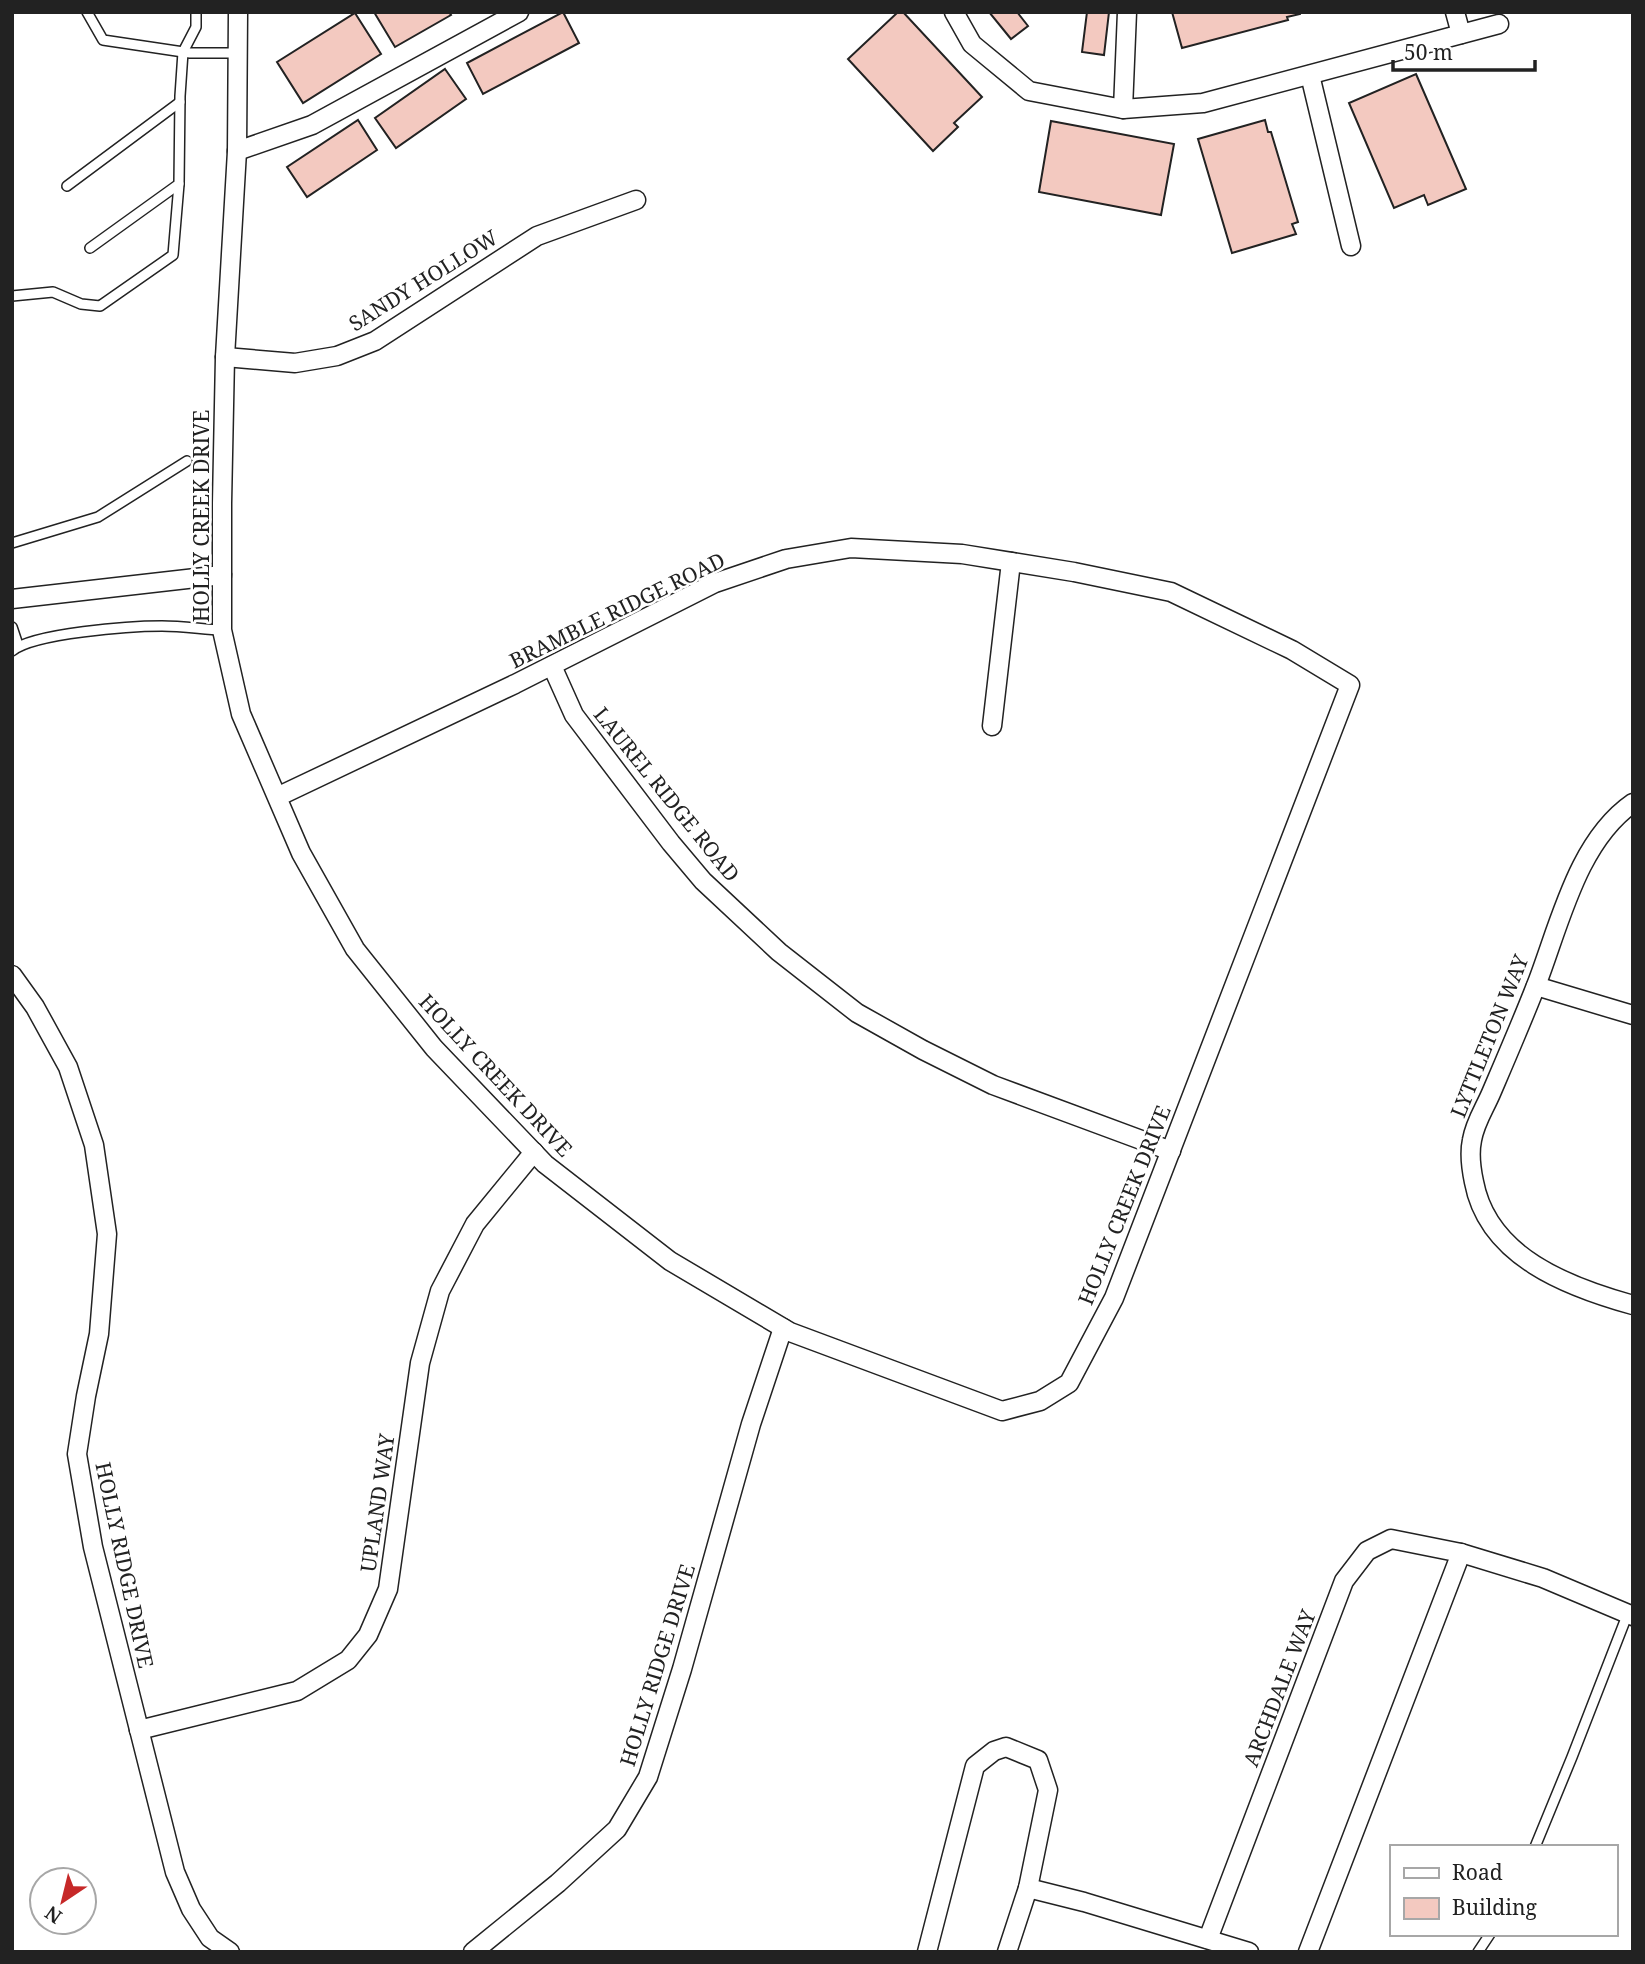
<svg xmlns="http://www.w3.org/2000/svg" width="1645" height="1964" font-family="'Noto Serif',serif">
	<style>
		.building { fill: #f3c9c0; stroke: #222; stroke-width: 2 }
		.lines { fill: none; stroke-linecap: round; stroke-linejoin: round }
		.service-casing { stroke: #222; stroke-width: 12 }
		.minor-casing { stroke: #222; stroke-width: 21 }
		.service { stroke: #fff; stroke-width: 9 }
		.minor { stroke: #fff; stroke-width: 18 }
		.labels { text-anchor: middle; dominant-baseline: central; stroke-width: 5; stroke-linejoin: round; paint-order: stroke }
		.street-label { font-size: 21px; fill: #222; stroke: #fff }
	</style>
	<rect width="100%" height="100%" fill="#fff"/>
	<g class="building">
		<path d="M374 12H449L451 15 395 47Z"/>
		<path d="M563 12 579 43 483 94 467 63Z"/>
		<path d="M898 12H903L982 97 954 123 958 127 933 151 848 59Z"/>
		<path d="M989 12H1017L1028 26 1011 39Z"/>
		<path d="M1087 12H1109L1104 55 1082 52Z"/>
		<path d="M1172 12H1300V14L1287 17 1288 20 1182 48Z"/>
		<path d="M355 13 381 54 303 103 277 62Z"/>
		<path d="M445 69 466 99 396 148 375 118Z"/>
		<path d="M1416 74 1466 189 1428 205 1424 195 1394 208 1349 103Z"/>
		<path d="M358 120 377 150 307 197 287 167Z"/>
		<path d="M1265 120 1268 132H1271L1298 222 1292 224 1296 234 1232 253 1198 139Z"/>
		<path d="M1051 121 1174 144 1161 215 1039 192Z"/>
	</g>
	<g class="lines">
		<g class="service-casing">
			<g id="service">
				<path d="M87 12 103 40 190 53H237"/>
				<path d="M67 186 180 102"/>
				<path d="M90 248 179 184 180 96 183 52 196 27V12"/>
				<path d="M12 296 53 292 81 304 100 306 173 255 179 184"/>
				<path d="M12 543 98 517 187 461"/>
				<path d="M12 627 18 645"/>
				<path d="M12 651C33 633 132 626 162 626 182 626 202 629 222 630"/>
				<path d="M1535 1847 1572 1757 1628 1613"/>
				<path d="M1478 1952 1490 1934"/>
			</g>
		</g>
		<g class="minor-casing">
			<g id="minor">
				<path d="M238 12 237 151 225 357 222 503V630L241 714 301 853 355 949 434 1048 545 1164 670 1261 790 1332 1002 1411 1040 1401 1069 1383 1114 1298 1350 685 1292 650 1171 592 1074 572 962 554 851 548 786 559 715 583 515 684 277 797"/>
				<path d="M954 12 972 44 1029 91 1123 109 1203 103 1499 24"/>
				<path d="M1455 12 1461 34"/>
				<path d="M1310 75 1351 246"/>
				<path d="M1123 109 1127 12"/>
				<path d="M237 151 312 125 519 12"/>
				<path d="M225 357 295 363 337 356 375 341 537 236 636 200"/>
				<path d="M12 599 222 575"/>
				<path d="M552 666 574 715 671 843 703 881 779 952 857 1013 923 1050 993 1085 1171 1151"/>
				<path d="M992 726 1011 562"/>
				<path d="M1633 803C1578 841 1560 923 1537 983 1523 1019 1507 1056 1492 1091 1485 1108 1475 1122 1472 1140 1469 1154 1471 1168 1474 1182 1488 1257 1568 1287 1633 1305"/>
				<path d="M12 975 35 1007 68 1067 94 1145 107 1234 99 1334 86 1396 77 1454 93 1547 175 1872 191 1909 210 1938 230 1952"/>
				<path d="M1536 986 1633 1015"/>
				<path d="M139 1730 297 1691 348 1660 368 1635 388 1589 420 1363 440 1291 475 1224 534 1152"/>
				<path d="M1028 1888 1084 1902 1249 1952"/>
				<path d="M1208 1939 1344 1581 1367 1551 1391 1539 1461 1553 1543 1578 1633 1616"/>
				<path d="M473 1952 558 1883 617 1829 648 1777 682 1669 751 1424 783 1328"/>
				<path d="M927 1952 975 1766 994 1751 1006 1747 1038 1760 1048 1790 1028 1888 1007 1952"/>
				<path d="M1308 1952 1461 1553"/>
			</g>
		</g>
		<use href="#service" class="service"/>
		<use href="#minor" class="minor"/>
	</g>
	<g class="labels">
		<g class="street-label">
			<text transform="translate(423 280) rotate(-32)">SANDY HOLLOW</text>
			<text transform="translate(201 516) rotate(-90)">HOLLY CREEK DRIVE</text>
			<text transform="translate(617 610) rotate(-26)">BRAMBLE RIDGE ROAD</text>
			<text transform="translate(667 794) rotate(51)">LAUREL RIDGE ROAD</text>
			<text transform="translate(1489 1036) rotate(-68)">LYTTLETON WAY</text>
			<text transform="translate(496 1075) rotate(47)">HOLLY CREEK DRIVE</text>
			<text transform="translate(1124 1205) rotate(-68)">HOLLY CREEK DRIVE</text>
			<text transform="translate(377 1503) rotate(-82)">UPLAND WAY</text>
			<text transform="translate(125 1565) rotate(78)">HOLLY RIDGE DRIVE</text>
			<text transform="translate(657 1665) rotate(-73)">HOLLY RIDGE DRIVE</text>
			<text transform="translate(1279 1688) rotate(-69)">ARCHDALE WAY</text>
		</g>
	</g>
	<rect width="1645" height="1964" fill="none" stroke="#222222" stroke-width="28"/>
	<rect x="1390" y="1845" width="228" height="91" fill="#ffffff" stroke="#a7a7a7" stroke-width="2"/>
	<rect x="1404" y="1868" width="35" height="10" fill="#ffffff" stroke="#a7a7a7" stroke-width="2"/>
	<text x="1452" y="1880" font-size="21" fill="#222222">Road</text>
	<rect x="1404" y="1898" width="35" height="21" fill="#f3c9c0" stroke="#a7a7a7" stroke-width="2"/>
	<text x="1452" y="1915" font-size="21" fill="#222222">Building</text>
	<g transform="translate(63 1901) rotate(215)"><circle r="33" fill="#ffffff" stroke="#a7a7a7" stroke-width="2"/>
	<path d="M0-5L12 26L0 18L-12 26Z" fill="#c62828"/>
	<text y="-10" font-size="19" font-weight="bold" text-anchor="middle" fill="#222222">N</text>
	</g>
	<path d="M1393 60v10h142v-10" fill="none" stroke="#222222" stroke-width="3.5"/>
	<text x="1404" y="60" font-size="21" fill="#222222" stroke="#ffffff" stroke-width="5" paint-order="stroke">50 m</text>
</svg>
